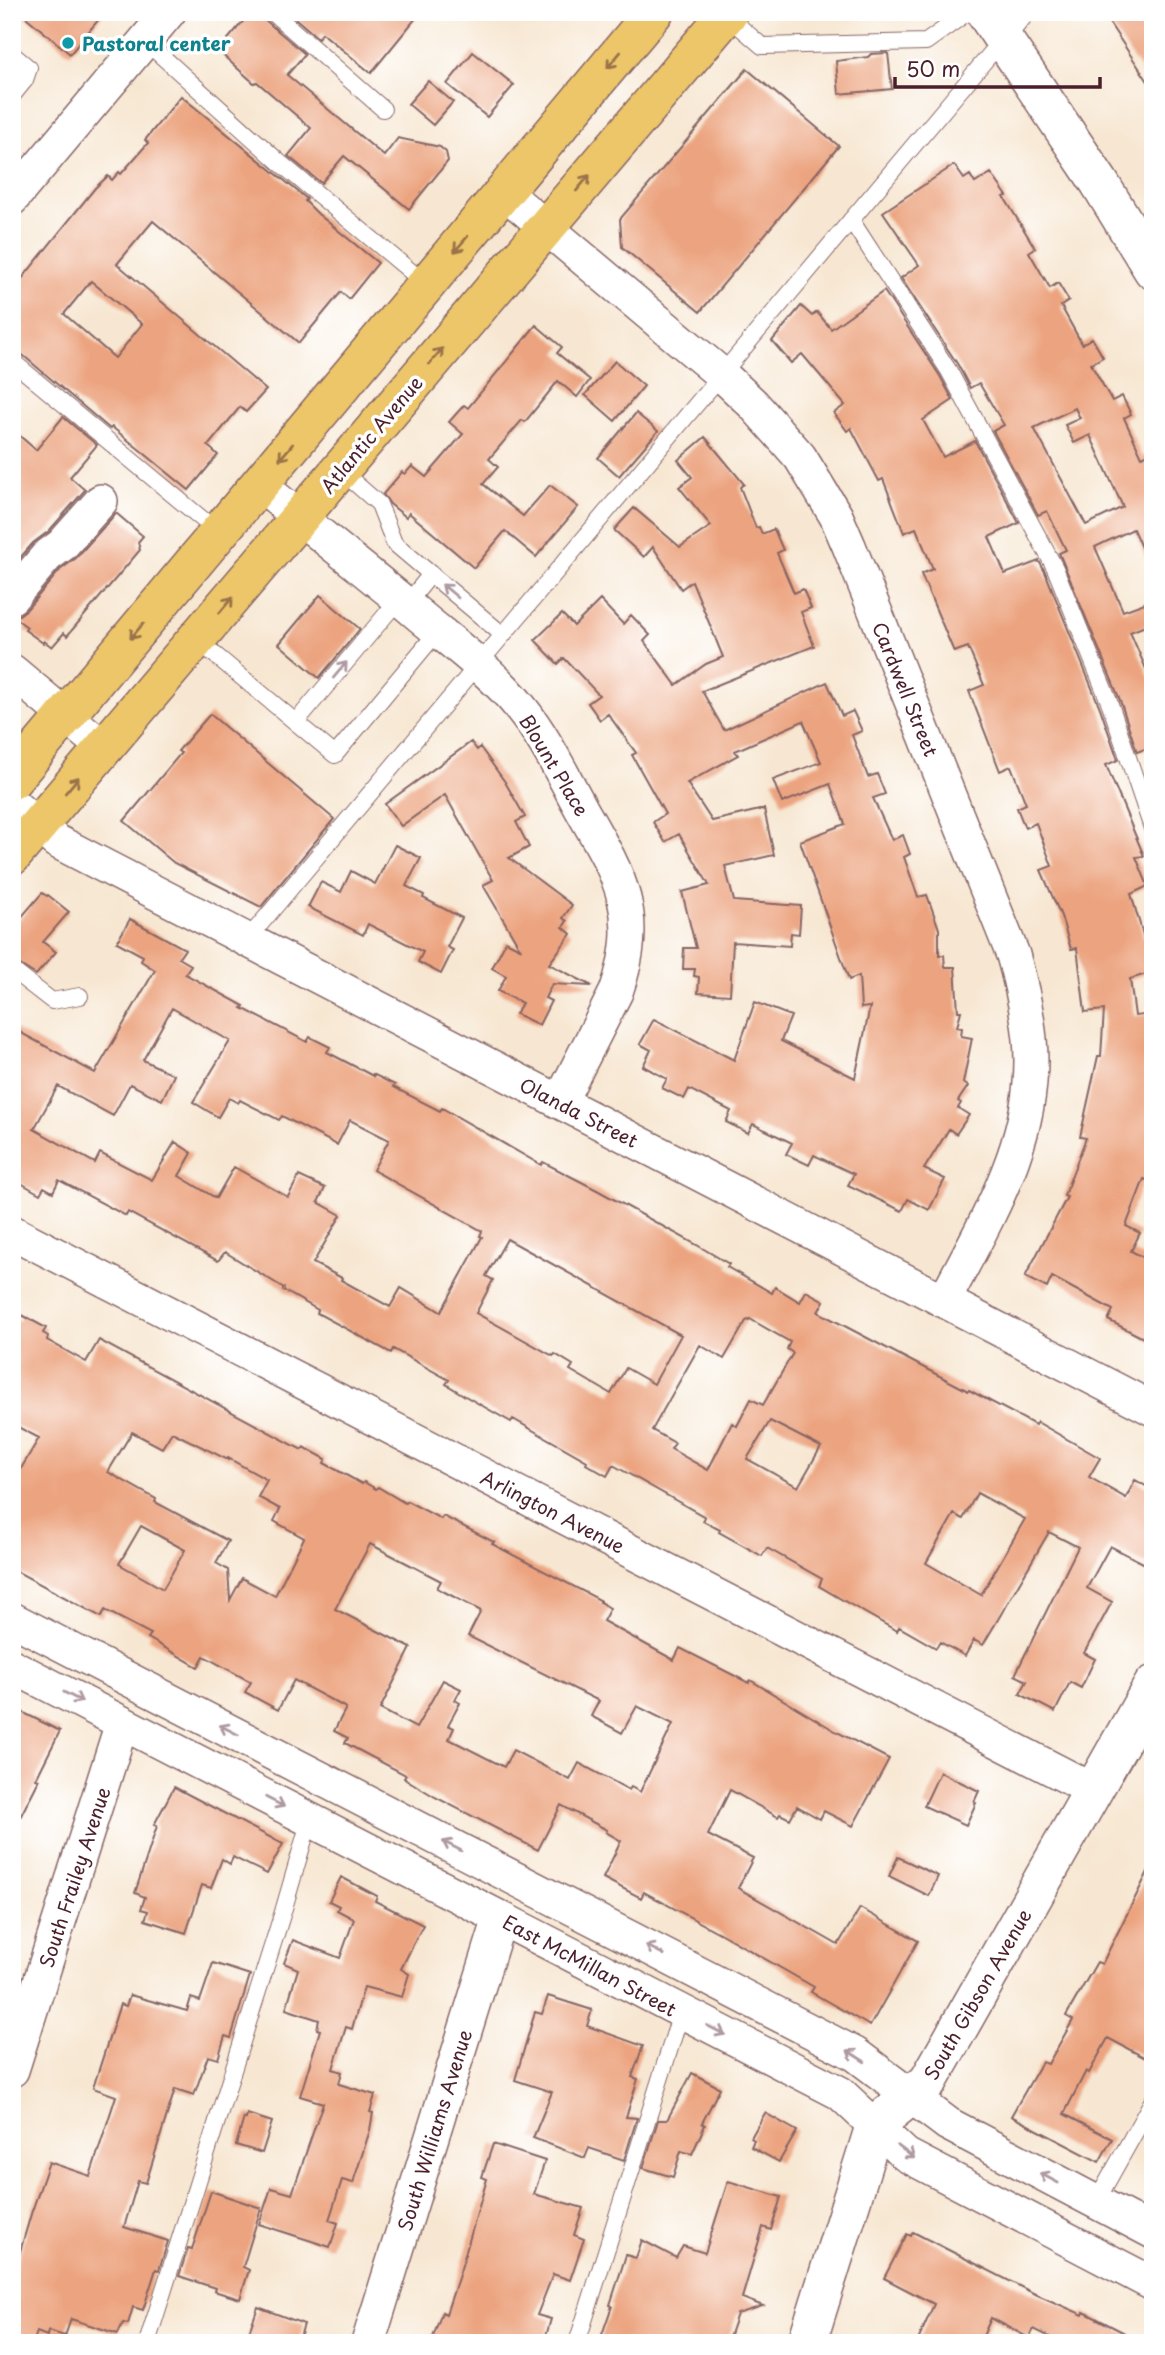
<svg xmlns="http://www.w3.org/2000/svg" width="1165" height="2355" font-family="'Playpen Sans',sans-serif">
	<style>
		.building { fill: #eca480; fill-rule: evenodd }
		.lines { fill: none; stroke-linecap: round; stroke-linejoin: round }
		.service-casing { stroke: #876565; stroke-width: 18 }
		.minor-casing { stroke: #876565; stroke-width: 36 }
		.tertiary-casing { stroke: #876565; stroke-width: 41 }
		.primary-casing { stroke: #876565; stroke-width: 41 }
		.service { stroke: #fff; stroke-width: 16 }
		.minor { stroke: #fff; stroke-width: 33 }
		.tertiary { stroke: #fff; stroke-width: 38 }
		.primary { stroke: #ecc669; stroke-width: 38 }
		.oneway { stroke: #9b724a }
		.oneway2 { stroke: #ae9aa0 }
		.culture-dot { fill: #0f9aa8; stroke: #fff; stroke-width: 2.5 }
		.labels { text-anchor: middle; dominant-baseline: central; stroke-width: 7; stroke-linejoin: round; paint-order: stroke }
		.culture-label { font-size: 19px; font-weight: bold; fill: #0d838f; stroke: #fff; text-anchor: start }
		.street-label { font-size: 19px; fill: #4a1f2b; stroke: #fff }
	</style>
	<rect width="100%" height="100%" fill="#fff"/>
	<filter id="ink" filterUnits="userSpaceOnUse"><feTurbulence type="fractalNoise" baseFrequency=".0143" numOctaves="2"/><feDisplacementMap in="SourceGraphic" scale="14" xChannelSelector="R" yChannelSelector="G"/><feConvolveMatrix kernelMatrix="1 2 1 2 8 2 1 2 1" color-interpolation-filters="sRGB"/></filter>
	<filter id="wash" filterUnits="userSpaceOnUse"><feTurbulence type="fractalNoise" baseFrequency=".00686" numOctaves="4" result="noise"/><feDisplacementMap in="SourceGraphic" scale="28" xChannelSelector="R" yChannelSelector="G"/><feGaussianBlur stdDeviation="1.57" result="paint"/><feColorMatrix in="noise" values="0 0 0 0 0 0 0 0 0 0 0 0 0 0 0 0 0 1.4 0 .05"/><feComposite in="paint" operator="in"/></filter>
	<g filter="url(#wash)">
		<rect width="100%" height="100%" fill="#f7e7d2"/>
		<g id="blocks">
			<g class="building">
				<path d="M20 12H105L70 54Z"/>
				<path d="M251 12H262L265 20 305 54 287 75 384 156 398 138 440 147 446 152 448 161 409 209 344 156 321 183 288 156 311 128 257 82 254 83 218 51Z"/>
				<path d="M288 12H421L371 73 322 33 318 38Z"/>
				<path d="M1102 12H1153V89Z"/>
				<path d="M473 52 514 85 487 117 447 84Z"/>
				<path d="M888 53 892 89 839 94 836 61 868 57 871 54Z"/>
				<path d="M747 69 839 146 700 312 622 247 620 219Z"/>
				<path d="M428 81 453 102 433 125 408 104Z"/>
				<path d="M181 96 307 199 305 201 318 214 378 263 349 299 341 292 299 343 153 221 117 264 266 390 246 412 240 407 208 446 218 455 189 490 112 427 110 429 12 346V291L95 188 108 176 112 180 119 172 121 174 148 143 145 140ZM91 281 142 324 115 358 64 314Z"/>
				<path d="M954 165 964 179 970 175 975 183 991 173 1007 196 1004 197 1035 248 1029 252 1050 288 1058 283 1069 301 1061 306 1082 344 1092 338 1103 357 1091 364 1112 401 1122 396 1131 414 1124 418 1142 457 1153 452V575L1133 529 1095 547 1123 611 1153 600V623L1130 632 1153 685V746L1137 752 1120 700 1059 553 1066 550 1047 511 1038 515 993 431 1004 425 979 383 970 388 958 365 901 278 919 265 883 212ZM1075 408 1080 418 1065 425 1074 443 1090 435 1123 507 1086 525 1034 428Z"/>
				<path d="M884 291 940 376 953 400 923 420 943 457 975 441 1019 523 989 537 1005 574 1039 561 1045 572 1100 708 1118 760 1106 765 1144 856 1136 857 1148 886 1131 894 1144 938 1153 935V972L1130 979 1135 1016 1153 1014V1177L1149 1176 1147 1180 1144 1179 1126 1226 1140 1233 1131 1251 1153 1262V1343L1108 1320 1113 1310 1052 1277 1047 1288 1025 1277 1067 1197 1064 1196 1086 1138 1080 1137 1098 1056H1101L1104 1010 1085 1012 1077 948 1071 949 1061 916 1041 870 1052 866 1036 823 1025 828 1017 808 1026 804 1011 766 1000 771 969 691 984 685 968 647 954 652 921 574 933 569 916 528 904 533 883 479 879 481 851 428 847 431 834 413 845 405 802 354 791 363 772 341 801 306 812 316 817 312 831 329Z"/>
				<path d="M536 325 562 347 557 353 590 380 577 397 558 381 525 422 522 420 489 459 498 467 483 484 523 516 550 485 578 507 536 557 505 531 474 568 409 513 406 517 390 504 383 494 402 472 405 474 412 466 426 477 463 434 449 422 464 405 468 408Z"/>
				<path d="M615 361 644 386 615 421 585 395Z"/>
				<path d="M636 413 658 431 619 476 598 458Z"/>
				<path d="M63 417 97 445 70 477 85 490 49 531 33 543 12 567V429L36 450Z"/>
				<path d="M705 437 744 484 740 487 756 528 759 527 762 534 774 529 783 550 777 553 794 593 803 589 811 608 801 612 814 646 702 691 724 730 827 682 842 716 853 711 862 731 852 735 868 777 877 774 885 794 873 798 892 840 903 835 910 854 904 857 918 897 927 895 939 929V955H944L945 967H955L958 1011H961L957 1027 962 1028 961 1036 972 1038 963 1083 968 1086 958 1101 961 1103 958 1108 969 1115 956 1134 949 1129 924 1169 945 1179 929 1210 908 1199 902 1211 848 1185 854 1174 814 1155 809 1165 786 1154 792 1143 753 1124 748 1133 726 1122 731 1111 689 1089 684 1099 662 1088 667 1079 643 1066 651 1050 640 1044 654 1019 734 1060 755 1002 791 1016 781 1041 855 1078 870 1007 861 1008 859 976 849 980 800 841 845 824 830 784 782 803 773 780 821 762 803 721 735 751 738 755 687 783 712 821 764 809 774 855 725 866 734 901 801 906 799 934 791 933 790 946 733 942 730 995 698 993 699 977 694 976 695 969H683L684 948H696L682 892 709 885 679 834 665 842 653 822 665 814 632 755 636 753 608 714 600 720 588 703 599 695 564 658 558 664 535 640 562 614 574 626 600 600 623 624 631 615 650 635 644 641 676 685 706 664 723 657 692 581 681 589 653 547 644 557 614 530 634 508 680 547 711 526 679 487 692 477 678 460Z"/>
				<path d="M116 513 143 536 138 542 140 550 67 636 64 633 52 647 44 641 43 643 25 630 27 627 12 616 19 615 27 609 60 570 76 558Z"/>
				<path d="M320 595 360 629 319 678 279 644Z"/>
				<path d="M210 714 334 819 261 907 174 863 124 821 181 753 178 751Z"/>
				<path d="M471 742 477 750 480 747 505 782 525 817 516 822 529 847 509 858 572 905 563 918 567 921 563 927 571 934 549 964 592 986 552 984 545 998 551 1001 539 1025 516 1014 522 1003 498 991 506 976 492 968 506 941 520 948 483 885 493 880 445 795 401 826 385 804Z"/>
				<path d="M395 845 421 858 406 886 424 895 423 898 462 918 447 947 453 950 441 974 418 962 423 952 368 924 363 935 308 907 321 882 341 892 351 871 375 884Z"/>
				<path d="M42 893 47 896 48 895 69 912 43 942 56 952 36 975 12 960V928Z"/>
				<path d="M130 919 185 949 179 958 191 965 185 974 244 1006 242 1008 307 1042 310 1037 330 1047 327 1052 373 1076V1074L395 1085 393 1087 440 1111 442 1108 541 1165 543 1162 597 1190 697 1245 729 1264 727 1267 772 1293 775 1287 800 1302 806 1291 824 1301 818 1312 968 1391 969 1390 1035 1425 1037 1422 1100 1458 1089 1477 1126 1498 1135 1480 1153 1490V1568L1110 1546 1087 1588 1112 1602 1084 1653 1095 1659 1081 1688 1070 1682 1055 1712 1020 1694 1027 1681 1015 1675 1078 1547 1049 1532 983 1645 974 1640 965 1656 940 1642 936 1648 899 1627 897 1631 846 1602 819 1586 822 1579 767 1548 762 1556 719 1532 720 1530 703 1521 705 1517 613 1465 607 1476 586 1464 587 1461 513 1419 511 1422 465 1396 446 1384 449 1380 393 1349 391 1353 317 1313 318 1310 283 1290 284 1288 225 1252 218 1261 128 1212 126 1216 59 1180 53 1192 44 1187 40 1194 12 1178V1028L95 1073 155 970 141 961 143 956 117 942ZM172 1008 230 1041 193 1102 218 1117 229 1098 238 1103 240 1100 279 1120 282 1116 337 1145 350 1120 389 1140 373 1170 482 1231 480 1236 482 1237 441 1312 401 1288 390 1307 341 1280 342 1278 313 1263 341 1215 318 1202 325 1188 299 1176 288 1197 234 1167 216 1198 179 1176 192 1153 175 1142 152 1180 100 1153 95 1163 34 1129 58 1086 113 1116 130 1084 162 1100 174 1075 143 1060ZM507 1239 681 1335 654 1384 626 1368 611 1394 570 1370 573 1365 555 1354 553 1356 476 1313 493 1280 486 1276ZM750 1319 790 1342 787 1349 793 1353 763 1405 751 1399 737 1426 732 1423 708 1470 671 1449 675 1443 652 1430 700 1345 724 1359 746 1321ZM770 1421 821 1447 798 1487 747 1459ZM977 1493 1025 1519 981 1595 926 1563 954 1514 963 1519Z"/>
				<path d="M22 1315 46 1328 43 1333 48 1336 47 1340 86 1362 99 1340 302 1450 304 1447 326 1459 324 1463 362 1484 364 1482 376 1489 378 1487 405 1503 407 1501 441 1519 443 1516 494 1542 492 1544 600 1600V1602L610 1608 603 1621 674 1660 680 1648 749 1683 750 1680 837 1732 889 1759 853 1826 824 1811 820 1819 797 1806 790 1819 780 1814 778 1817 730 1790 708 1835 753 1858 738 1888 838 1945 860 1908 918 1941 870 2026 811 1992 814 1987 723 1935 644 1892 641 1898 603 1878 621 1841 606 1832 607 1830 561 1805 538 1850 435 1797 404 1778 406 1775 345 1743 348 1738 334 1731 346 1708 294 1680 278 1710 245 1692 251 1682 204 1656 198 1667 148 1638 151 1634 105 1610 101 1617 12 1569V1484L39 1438 12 1424V1317L19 1321ZM132 1432 162 1448 172 1432 228 1460V1458L267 1480 258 1497 280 1509 274 1521 304 1538 275 1596 242 1578 230 1600 228 1570 216 1563 228 1541 155 1502 156 1499 108 1472ZM141 1526 185 1550 163 1589 119 1564ZM370 1544 441 1581 437 1588 481 1611 468 1636 599 1701 591 1716 622 1733 637 1706 673 1724 640 1792 631 1787 629 1790 579 1763 570 1780 513 1750 504 1767 449 1739 454 1728 448 1725 460 1703 455 1700 461 1689 443 1680 416 1728 380 1709 411 1648 335 1609Z"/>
				<path d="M12 1707 60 1731 36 1779 39 1780 12 1833Z"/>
				<path d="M940 1772 979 1791 974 1802 976 1803 966 1825 924 1806Z"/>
				<path d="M174 1787 283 1844 267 1874 233 1857 230 1864 222 1859 211 1888 202 1885 186 1933 145 1920 148 1911 141 1909 145 1897 135 1893 157 1826 154 1825Z"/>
				<path d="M898 1857 938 1876 929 1896 889 1876Z"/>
				<path d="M1153 1862V2062L1108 2038 1089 2073 1086 2071 1064 2114 1112 2139 1099 2162 1011 2116 1042 2062 1048 2064 1073 2020 1066 2016 1097 1962 1102 1964Z"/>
				<path d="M341 1877 377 1896 375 1901 423 1925 401 1969 409 1974 402 1997 364 1987 352 2029 346 2027 333 2069 342 2072 339 2084 375 2095 370 2112 373 2113 370 2130 353 2183 342 2180 329 2220 338 2223 330 2247 259 2224 271 2188 292 2194 323 2103 300 2096 320 2030 317 2029 319 2020 286 2009 298 1969 284 1963 293 1940 340 1958 354 1919 337 1910 339 1906 329 1901Z"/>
				<path d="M213 1963 250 1975 231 2038 225 2036 218 2059 208 2056 194 2095 175 2089 146 2183 138 2181 124 2227 168 2241 159 2270 156 2269 143 2310 133 2307 128 2324 123 2323 118 2334 71 2319 65 2336 48 2331 47 2336 37 2332 33 2343H12V2279L31 2214 49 2162 90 2176 116 2096 93 2088 120 2004 126 2006 130 1995 187 2011 191 1998 200 2001Z"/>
				<path d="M548 1996 592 2010 587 2026 643 2046 632 2077 638 2079 626 2117 637 2118 624 2160 589 2148 585 2158 533 2138 552 2092 515 2080 535 2012 542 2014Z"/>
				<path d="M692 2073 720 2088 702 2123 705 2125 692 2154 681 2151 673 2177 643 2168 658 2120H667Z"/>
				<path d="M765 2113 797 2131 779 2162 751 2147 754 2140 751 2138 753 2134Z"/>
				<path d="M247 2114 272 2122 262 2153 236 2145 244 2118 246 2119Z"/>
				<path d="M493 2144 545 2161 534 2194 583 2208 574 2235 584 2239 570 2280 553 2274 537 2315 551 2319 544 2343H431L442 2312 446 2314 460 2272 487 2179 482 2177Z"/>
				<path d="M728 2181 781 2197 771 2230 763 2227 742 2298 763 2306 737 2314 727 2343H599L612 2306 610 2305 626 2255 636 2258 642 2240 676 2258 683 2246 705 2253Z"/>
				<path d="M211 2191 261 2208 243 2267 249 2270 240 2299 214 2291 215 2288 179 2276 188 2248 192 2249Z"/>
				<path d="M913 2232 1033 2293 1083 2315 1084 2312 1144 2343H1062L1034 2329 1029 2338 991 2318 980 2343H917L934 2304 884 2278 907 2234 911 2236Z"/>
				<path d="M258 2307 304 2324 298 2343H245Z"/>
			</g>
		</g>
	</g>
	<g filter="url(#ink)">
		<use href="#blocks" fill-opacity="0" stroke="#876565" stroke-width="2"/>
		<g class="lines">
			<g class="service-casing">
				<g id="service">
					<path d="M272 12 383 109"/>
					<path d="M726 15 762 46 926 42 968 12"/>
					<path d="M1005 40 1028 12"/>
					<path d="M145 41 279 162 426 284"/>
					<path d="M12 54 29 68 25 80 12 96"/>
					<path d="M851 220 949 371 1055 568 1110 704 1153 831"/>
					<path d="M12 361 219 533"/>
					<path d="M340 470 379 504 394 543 503 635"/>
					<path d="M406 605 431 574"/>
					<path d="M196 639 335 755 438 631"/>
					<path d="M296 722 399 599"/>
					<path d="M247 940 1003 39"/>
					<path d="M12 970 52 1001 80 996"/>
					<path d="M1096 2202 1153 2100"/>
					<path d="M147 2343 282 1915 310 1819"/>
					<path d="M577 2343 681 2013"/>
				</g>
			</g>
			<g class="minor-casing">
				<g id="minor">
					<path d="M505 193 721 374 753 404 800 457 836 516 849 546 1013 955C1021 983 1027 1010 1030 1039 1039 1137 987 1218 944 1301"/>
					<path d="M12 199 169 12"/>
					<path d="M259 484C308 525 358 565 407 605 445 638 489 668 521 708 546 739 564 778 583 812 621 878 643 915 616 992L560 1102"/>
					<path d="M12 597 47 556 62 545 101 501"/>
					<path d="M12 671 104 748"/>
					<path d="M12 804 56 841 1153 1409"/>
					<path d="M12 1232 1093 1790"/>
					<path d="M12 1619 855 2054 948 2124 1153 2232"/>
					<path d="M12 1666 840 2093 906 2155 1153 2284"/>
					<path d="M12 2070 122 1723"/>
					<path d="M368 2343 500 1918"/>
				</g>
			</g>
			<g class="tertiary-casing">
				<g id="tertiary">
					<path d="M985 12 1099 182 1153 270"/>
					<path d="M807 2343 875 2125 928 2082 1153 1685"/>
				</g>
			</g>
			<g class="primary-casing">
				<g id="primary">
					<path d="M12 780 654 12"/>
					<path d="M12 856 729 12"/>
				</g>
			</g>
			<use href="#service" class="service"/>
			<use href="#minor" class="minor"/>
			<use href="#tertiary" class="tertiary"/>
			<use href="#primary" class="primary"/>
		</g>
		<defs><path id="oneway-shaft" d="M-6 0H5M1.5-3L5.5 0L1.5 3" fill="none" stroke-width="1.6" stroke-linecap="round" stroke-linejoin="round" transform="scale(1.75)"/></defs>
		<g class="oneway">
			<use href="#oneway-shaft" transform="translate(614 60) rotate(130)"/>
			<use href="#oneway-shaft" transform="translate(583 183) rotate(-50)"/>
			<use href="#oneway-shaft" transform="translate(461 244) rotate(131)"/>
			<use href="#oneway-shaft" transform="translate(436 356) rotate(-50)"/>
			<use href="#oneway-shaft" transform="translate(286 452) rotate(130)"/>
			<use href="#oneway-shaft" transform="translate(226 605) rotate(-50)"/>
			<use href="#oneway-shaft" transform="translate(137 631) rotate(130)"/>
			<use href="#oneway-shaft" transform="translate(72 785) rotate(-50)"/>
		</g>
		<g class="oneway2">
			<use href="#oneway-shaft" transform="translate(450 591) rotate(-140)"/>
			<use href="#oneway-shaft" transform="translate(340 670) rotate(-50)"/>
			<use href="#oneway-shaft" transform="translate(73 1697) rotate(28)"/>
			<use href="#oneway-shaft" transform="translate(229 1730) rotate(-153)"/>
			<use href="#oneway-shaft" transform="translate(275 1802) rotate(27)"/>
			<use href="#oneway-shaft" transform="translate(452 1846) rotate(-153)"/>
			<use href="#oneway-shaft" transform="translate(655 1950) rotate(-153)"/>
			<use href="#oneway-shaft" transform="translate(716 2030) rotate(27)"/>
			<use href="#oneway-shaft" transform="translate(856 2056) rotate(-147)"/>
			<use href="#oneway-shaft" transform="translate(906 2152) rotate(37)"/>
			<use href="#oneway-shaft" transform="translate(1049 2178) rotate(-152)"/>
		</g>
	</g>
	<circle class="culture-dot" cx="68" cy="43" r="7"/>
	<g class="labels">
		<g class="culture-label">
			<text x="82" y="43">Pastoral center</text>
		</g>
		<g class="street-label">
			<text transform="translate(371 434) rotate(-50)">Atlantic Avenue</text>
			<text transform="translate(906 689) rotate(68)">Cardwell Street</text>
			<text transform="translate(555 765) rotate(59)">Blount Place</text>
			<text transform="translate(579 1112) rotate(27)">Olanda Street</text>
			<text transform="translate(553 1511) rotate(27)">Arlington Avenue</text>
			<text transform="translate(74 1877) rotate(-72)">South Frailey Avenue</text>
			<text transform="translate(590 1965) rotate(28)">East McMillan Street</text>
			<text transform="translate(977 1994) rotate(-60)">South Gibson Avenue</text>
			<text transform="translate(434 2130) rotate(-73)">South Williams Avenue</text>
		</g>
	</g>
	<rect width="1165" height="2355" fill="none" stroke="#fff" stroke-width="42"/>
	<path d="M895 77v10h205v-10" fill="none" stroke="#4a1f2b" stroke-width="3.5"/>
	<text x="906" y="77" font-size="21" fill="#4a1f2b" stroke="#ffffff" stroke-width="5" paint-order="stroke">50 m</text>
</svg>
